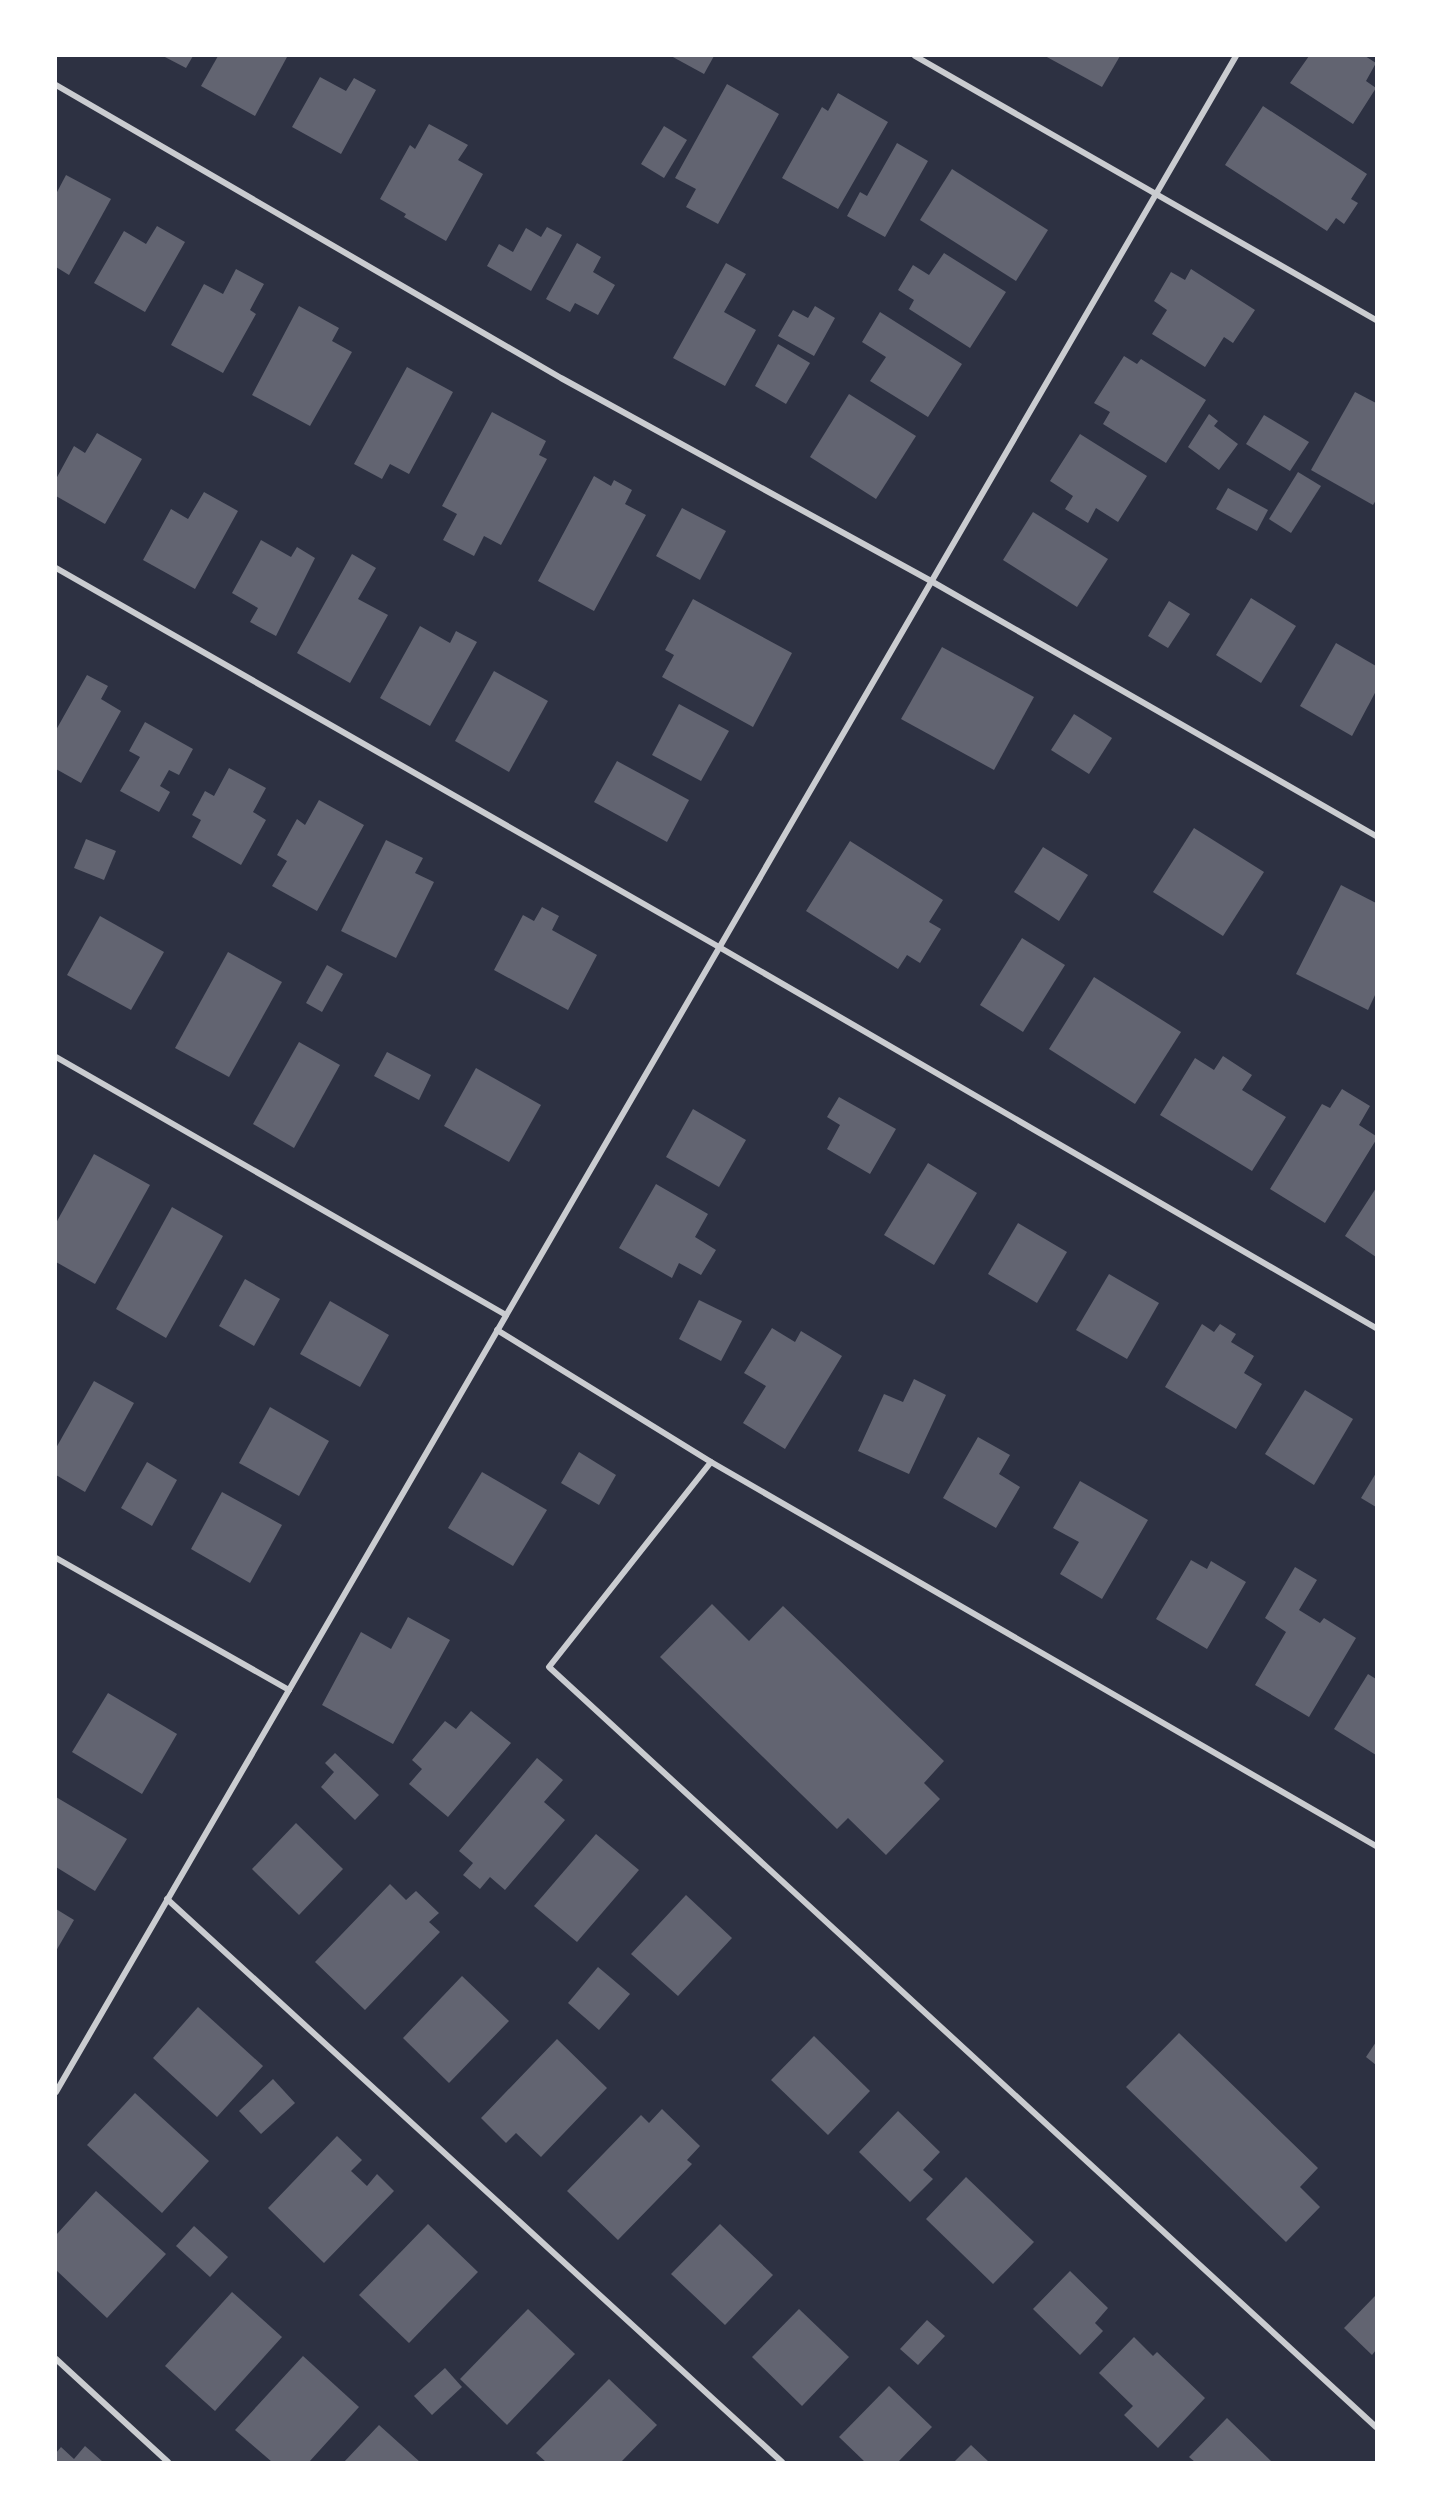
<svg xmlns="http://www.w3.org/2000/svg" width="1432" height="2518" font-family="'Noto Sans',sans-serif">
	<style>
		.building { fill: #626471 }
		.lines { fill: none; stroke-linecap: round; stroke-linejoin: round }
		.minor { stroke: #caccd0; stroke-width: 6 }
	</style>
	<rect width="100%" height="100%" fill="#2d3142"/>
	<g class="building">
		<path d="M163 56H193L186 68Z"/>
		<path d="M218 56 287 57 255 116 201 86Z"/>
		<path d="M671 56H714L704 74Z"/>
		<path d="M1045 56H1120L1102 87Z"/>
		<path d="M1309 56H1365L1376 63 1366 81 1376 88 1353 124 1290 83Z"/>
		<path d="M320 77 346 91 354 78 376 90 341 154 292 127Z"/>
		<path d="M727 84 779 114 718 224 686 207 696 189 675 178Z"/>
		<path d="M838 93 888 122 838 209 782 178 822 107 828 111Z"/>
		<path d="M1263 106 1367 174 1351 199 1358 203 1344 224 1336 218 1327 231 1225 165Z"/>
		<path d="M429 124 468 145 458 160 483 174 446 241 404 217 406 214 380 199 410 145 415 149Z"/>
		<path d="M664 126 687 140 664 178 641 164Z"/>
		<path d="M897 143 928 161 885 237 847 216 860 192 867 196Z"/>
		<path d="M952 169 1048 230 1016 281 920 220Z"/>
		<path d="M66 175 111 199 69 275 56 267V194Z"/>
		<path d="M157 226 185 242 145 312 94 283 124 231 146 244Z"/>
		<path d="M547 227 562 235 531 291 487 266 499 244 513 252 526 228 541 237Z"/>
		<path d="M577 243 601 257 593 272 615 285 598 315 575 303 570 312 546 299Z"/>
		<path d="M944 253 1006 292 970 348 909 309 914 300 898 290 913 265 929 275Z"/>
		<path d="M726 263 746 274 724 312 756 330 725 386 673 358Z"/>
		<path d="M236 269 264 284 250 310 256 314 223 373 171 345 204 284 223 294Z"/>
		<path d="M1191 269 1255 310 1233 343 1224 337 1205 367 1152 334 1167 310 1154 301 1171 272 1185 280Z"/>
		<path d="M299 306 339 328 332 341 352 352 310 426 252 395Z"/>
		<path d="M815 306 835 318 814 356 778 336 793 310 808 318Z"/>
		<path d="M880 312 962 364 928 417 870 381 886 357 862 342Z"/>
		<path d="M778 344 810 363 786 404 755 386Z"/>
		<path d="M1124 356 1137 364 1141 359 1206 400 1166 463 1103 424 1110 412 1094 403Z"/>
		<path d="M407 367 453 392 409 474 390 464 382 479 354 464Z"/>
		<path d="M1355 392 1376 403V500L1373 505 1311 470Z"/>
		<path d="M849 394 916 436 876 499 810 457Z"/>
		<path d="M492 412 546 441 539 455 547 459 501 545 484 536 474 556 443 540 457 514 442 506Z"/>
		<path d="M1209 414 1218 421 1214 426 1238 444 1219 470 1188 447Z"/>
		<path d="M1264 415 1309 442 1290 471 1246 444Z"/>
		<path d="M97 433 142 459 105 524 56 496V479L74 446 85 453Z"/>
		<path d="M1080 434 1147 476 1118 522 1096 508 1088 523 1065 509 1073 496 1050 481Z"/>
		<path d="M1298 472 1321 486 1291 533 1269 519Z"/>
		<path d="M594 476 611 486 614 480 632 490 625 504 646 515 594 611 538 581Z"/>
		<path d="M1228 488 1268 510 1257 531 1216 509Z"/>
		<path d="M204 492 238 511 195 589 143 560 171 509 188 519Z"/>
		<path d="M682 508 726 531 700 580 656 556Z"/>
		<path d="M1033 512 1108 559 1077 607 1003 560Z"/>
		<path d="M261 540 291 557 297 547 315 558 276 636 250 622 258 608 232 593Z"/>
		<path d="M352 554 376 568 358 599 388 615 350 683 297 653Z"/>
		<path d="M1251 598 1296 626 1261 683 1216 655Z"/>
		<path d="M693 599 792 653 753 727 662 677 674 655 665 650Z"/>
		<path d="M1169 601 1190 614 1168 648 1148 636Z"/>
		<path d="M420 626 450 643 456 631 477 642 430 726 380 698Z"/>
		<path d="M1336 643 1376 666V691L1352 736 1300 706Z"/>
		<path d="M942 647 1034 697 994 770 901 719Z"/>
		<path d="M494 671 548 701 509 772 455 741Z"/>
		<path d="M87 675 108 686 101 699 121 711 81 783 56 769V730Z"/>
		<path d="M679 704 729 731 701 781 652 755Z"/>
		<path d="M1074 714 1112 738 1089 774 1051 750Z"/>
		<path d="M145 722 193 749 179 775 169 770 160 786 170 792 159 812 120 791 140 757 129 751Z"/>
		<path d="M617 761 689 800 667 842 594 802Z"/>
		<path d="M229 768 266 788 253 812 266 820 241 865 192 837 201 820 192 815 205 791 214 796Z"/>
		<path d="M319 800 364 825 317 911 272 886 287 861 277 855 297 819 305 825Z"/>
		<path d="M1194 828 1264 872 1223 936 1153 892Z"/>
		<path d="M86 839 116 851 104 880 74 868Z"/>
		<path d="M386 840 423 858 415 873 434 882 396 958 341 931Z"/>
		<path d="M850 841 943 900 929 922 941 929 920 963 907 955 898 969 806 911Z"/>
		<path d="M1043 847 1088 875 1059 921 1014 892Z"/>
		<path d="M1341 885 1376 903V993L1368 1010 1296 974Z"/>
		<path d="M542 907 559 916 552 930 597 955 568 1010 494 970 523 915 534 921Z"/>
		<path d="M100 916 164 952 131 1010 67 975Z"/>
		<path d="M1022 938 1065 965 1023 1032 980 1005Z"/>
		<path d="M228 952 282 982 229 1077 175 1048Z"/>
		<path d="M327 965 343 974 322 1012 306 1003Z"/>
		<path d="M1094 977 1181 1032 1135 1104 1049 1049Z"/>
		<path d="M299 1042 340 1065 294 1148 253 1124Z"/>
		<path d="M387 1052 431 1075 419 1100 374 1076Z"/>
		<path d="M1223 1056 1252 1075 1242 1090 1286 1117 1252 1171 1160 1115 1195 1058 1214 1070Z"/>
		<path d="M476 1068 541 1105 509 1162 444 1126Z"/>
		<path d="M1342 1089 1370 1106 1359 1125 1376 1136V1140L1325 1223 1270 1189 1322 1104 1330 1108Z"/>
		<path d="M839 1097 896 1129 870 1174 827 1149 840 1125 827 1117Z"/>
		<path d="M693 1109 746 1140 719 1187 666 1157Z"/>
		<path d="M94 1154 150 1185 95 1284 56 1262V1223Z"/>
		<path d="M928 1163 977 1193 934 1265 884 1235Z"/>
		<path d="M656 1184 708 1214 695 1237 716 1250 701 1275 679 1263 672 1278 619 1248Z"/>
		<path d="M1376 1188V1257L1345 1236Z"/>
		<path d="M172 1207 223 1236 166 1338 116 1309Z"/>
		<path d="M1018 1223 1067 1252 1037 1303 988 1274Z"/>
		<path d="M1109 1274 1159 1303 1127 1359 1076 1330Z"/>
		<path d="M245 1279 280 1299 254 1346 219 1326Z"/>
		<path d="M699 1300 742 1321 721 1361 679 1339Z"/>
		<path d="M330 1301 389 1335 360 1387 300 1354Z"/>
		<path d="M1202 1324 1214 1332 1220 1324 1236 1334 1231 1342 1254 1356 1244 1373 1262 1384 1236 1429 1165 1387Z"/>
		<path d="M772 1328 795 1342 801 1331 842 1356 785 1449 743 1423 766 1386 744 1373Z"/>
		<path d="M914 1379 946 1395 909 1474 858 1451 884 1394 903 1402Z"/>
		<path d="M94 1381 134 1403 85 1492 56 1475V1448Z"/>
		<path d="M1305 1390 1353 1419 1314 1485 1265 1454Z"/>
		<path d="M270 1407 329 1441 299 1496 239 1463Z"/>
		<path d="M978 1437 1010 1455 999 1474 1020 1487 996 1528 943 1498Z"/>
		<path d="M579 1452 616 1475 599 1505 561 1483Z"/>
		<path d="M147 1462 177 1480 152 1526 121 1508Z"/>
		<path d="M482 1472 547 1510 513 1566 448 1528Z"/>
		<path d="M1376 1473V1507L1361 1498Z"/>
		<path d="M1080 1481 1148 1520 1102 1599 1060 1574 1079 1542 1053 1528Z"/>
		<path d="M222 1492 282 1525 250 1583 191 1549Z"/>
		<path d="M1191 1560 1207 1569 1211 1561 1246 1582 1207 1649 1156 1619Z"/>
		<path d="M1295 1567 1317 1580 1299 1610 1320 1623 1324 1618 1356 1638 1309 1717 1255 1685 1286 1632 1265 1618Z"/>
		<path d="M712 1604 749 1641 783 1606 944 1761 924 1783 940 1799 886 1855 848 1818 837 1829 660 1657Z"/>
		<path d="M408 1617 450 1640 393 1744 322 1705 361 1632 391 1649Z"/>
		<path d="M1368 1674 1376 1679V1755L1334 1729Z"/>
		<path d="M108 1693 177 1734 142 1794 72 1752Z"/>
		<path d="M471 1711 511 1743 448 1817 409 1784 422 1769 412 1760 445 1721 456 1729Z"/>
		<path d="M335 1753 379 1795 355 1820 321 1787 334 1772 325 1763Z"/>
		<path d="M537 1758 563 1780 544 1802 565 1820 505 1890 490 1877 480 1889 463 1875 473 1863 459 1851Z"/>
		<path d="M56 1797 127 1839 95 1891 56 1867Z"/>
		<path d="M296 1823 343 1869 299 1915 252 1869Z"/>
		<path d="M596 1834 639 1870 577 1942 534 1906Z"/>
		<path d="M390 1884 406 1900 416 1891 439 1913 429 1922 440 1932 365 2010 315 1962Z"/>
		<path d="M686 1895 732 1938 678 1996 631 1954Z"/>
		<path d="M56 1909 74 1920 56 1951Z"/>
		<path d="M598 1967 630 1994 599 2030 568 2003Z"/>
		<path d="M462 1976 509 2021 449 2083 403 2038Z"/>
		<path d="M198 2007 263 2066 217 2117 153 2058Z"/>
		<path d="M1179 2033 1318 2168 1300 2187 1320 2207 1286 2242 1126 2087Z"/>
		<path d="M814 2036 870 2091 828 2135 771 2080Z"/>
		<path d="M557 2039 607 2088 541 2157 516 2133 506 2143 481 2118Z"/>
		<path d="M1376 2042V2065L1366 2057Z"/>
		<path d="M273 2079 295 2103 261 2134 239 2111Z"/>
		<path d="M135 2093 209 2161 162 2213 87 2145Z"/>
		<path d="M662 2109 700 2146 687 2160 692 2164 618 2240 567 2191 641 2115 649 2123Z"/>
		<path d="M898 2111 940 2152 923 2170 933 2179 910 2202 859 2152Z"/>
		<path d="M337 2136 362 2160 351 2171 367 2186 377 2174 394 2191 324 2263 268 2208Z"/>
		<path d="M966 2177 1034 2242 993 2284 926 2219Z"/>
		<path d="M96 2191 166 2254 107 2318 56 2270V2235Z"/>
		<path d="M428 2224 478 2272 409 2343 359 2295Z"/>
		<path d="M720 2224 773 2275 725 2325 671 2274Z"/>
		<path d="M194 2226 228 2257 210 2277 176 2246Z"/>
		<path d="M1070 2271 1108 2308 1095 2323 1103 2331 1080 2355 1033 2309Z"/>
		<path d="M232 2292 282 2337 215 2411 165 2366Z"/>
		<path d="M1376 2295V2350L1372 2355 1344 2328Z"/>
		<path d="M528 2309 575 2354 507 2425 460 2379Z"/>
		<path d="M799 2309 849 2357 802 2406 752 2357Z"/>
		<path d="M927 2320 945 2336 918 2365 900 2349Z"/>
		<path d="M1134 2337 1153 2356 1157 2352 1205 2398 1158 2448 1124 2415 1133 2406 1099 2373Z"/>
		<path d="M303 2356 359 2407 309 2462H272L235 2430Z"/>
		<path d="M445 2368 462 2387 432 2415 414 2396Z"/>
		<path d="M609 2379 657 2425 621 2462H546L536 2453Z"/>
		<path d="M889 2386 932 2427 898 2462H865L839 2437Z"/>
		<path d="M1227 2418 1272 2462H1195L1189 2457Z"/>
		<path d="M379 2425 420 2462H344Z"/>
		<path d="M971 2445 989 2462H954Z"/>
		<path d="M85 2446 103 2462H56V2453L61 2447 74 2459Z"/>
	</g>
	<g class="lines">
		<g class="minor">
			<path d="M915 56 1376 320"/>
			<path d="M56 85 561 378 931 581 1376 836"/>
			<path d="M56 568 719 947 1376 1328"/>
			<path d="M56 1057 506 1315"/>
			<path d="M497 1330 711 1462 1376 1846"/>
			<path d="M711 1462 549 1667 1376 2427"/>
			<path d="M56 1558 289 1690"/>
			<path d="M167 1899 782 2462"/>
			<path d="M56 2092 1236 56"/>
			<path d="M56 2359 168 2462"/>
		</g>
	</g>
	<rect width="1432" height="2518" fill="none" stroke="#ffffff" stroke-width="114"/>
</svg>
